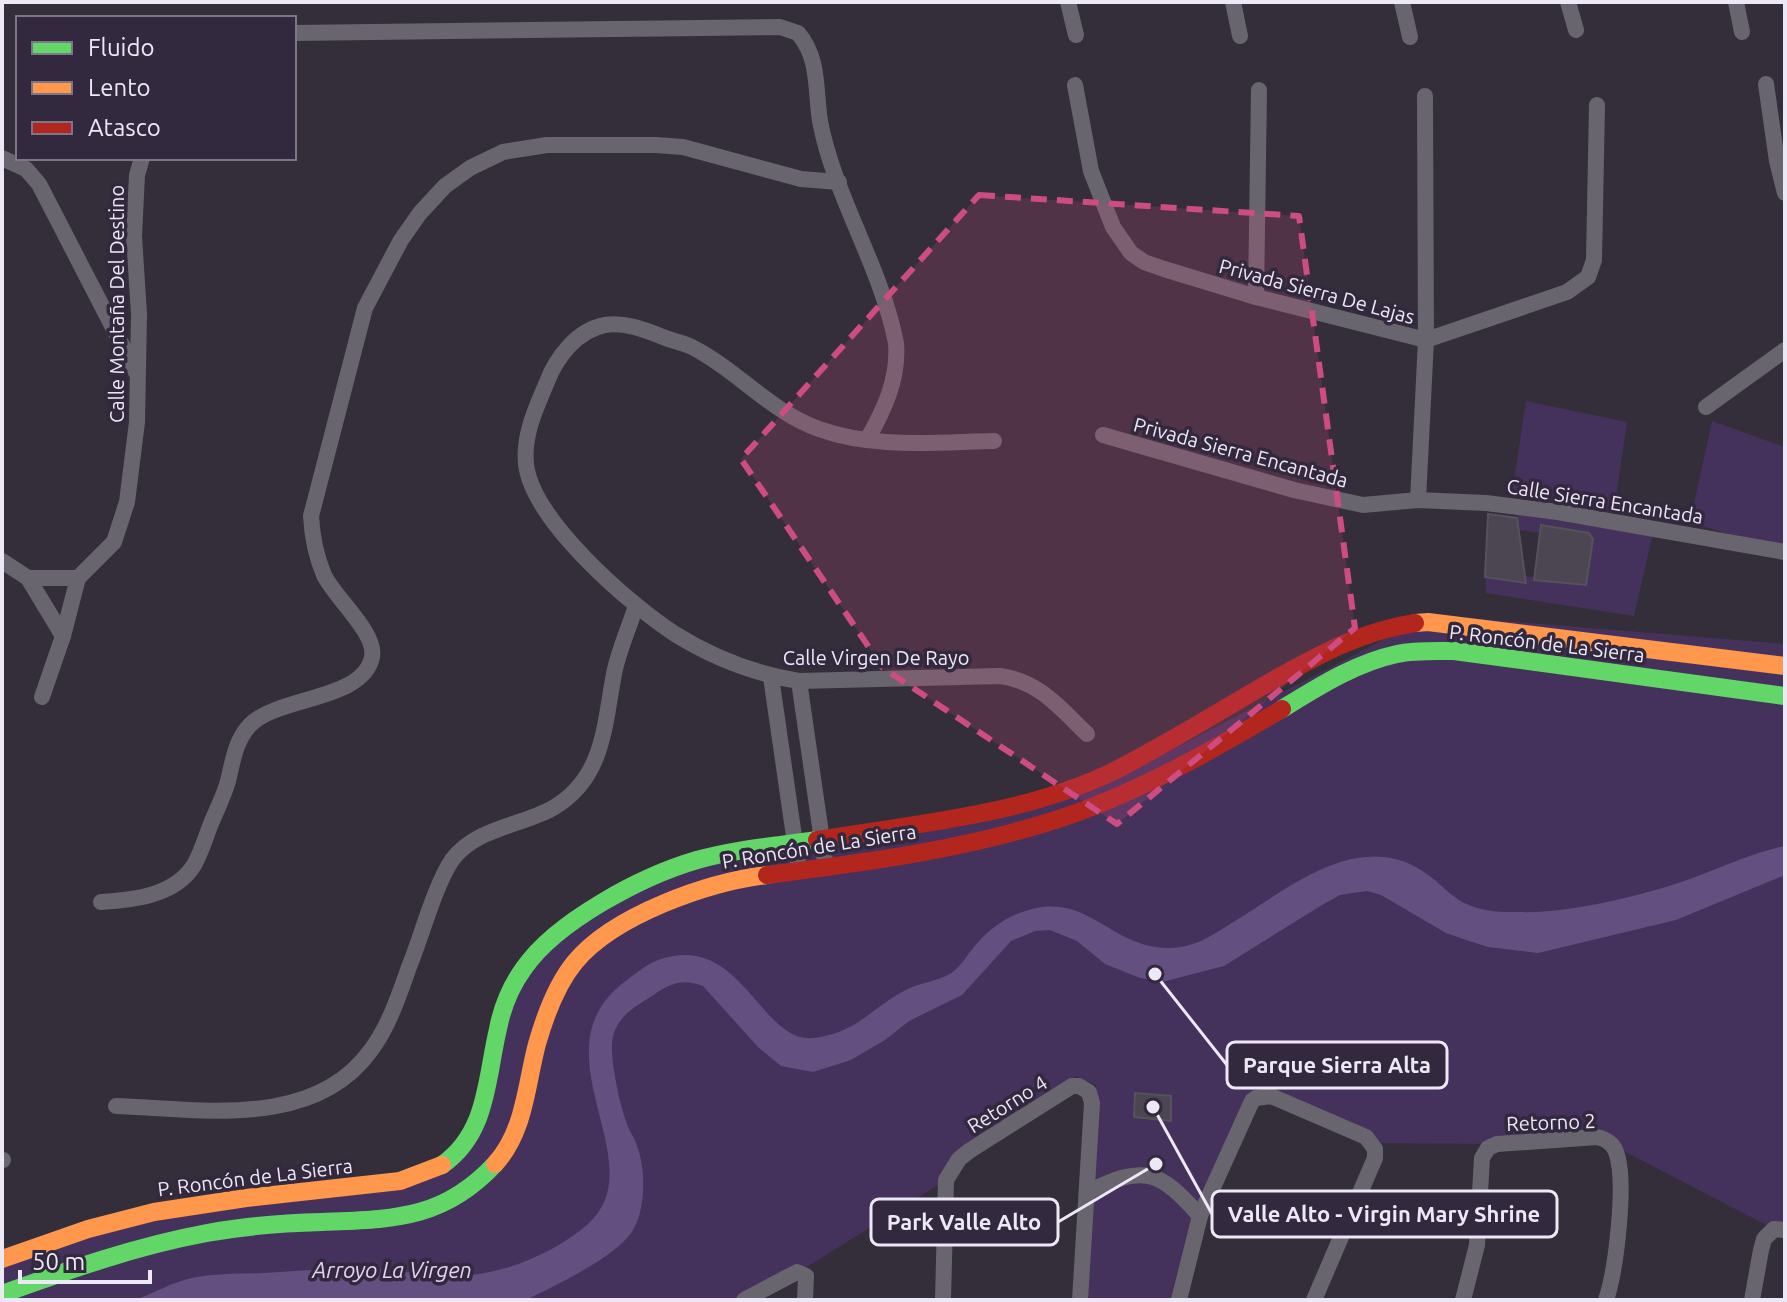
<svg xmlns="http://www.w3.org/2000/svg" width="1787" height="1302" font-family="Ubuntu,sans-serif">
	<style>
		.green { fill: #44325c }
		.water { fill: #635080 }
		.building { fill: #4b4651; stroke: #55525b; stroke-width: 2 }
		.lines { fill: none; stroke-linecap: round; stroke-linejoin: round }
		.street { stroke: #69656e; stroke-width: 16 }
		.fast { stroke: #63d668; stroke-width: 18 }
		.slow { stroke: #ff974d; stroke-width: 18 }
		.jam { stroke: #b3261e; stroke-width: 18 }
		.marked { fill: #cd4c82; fill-opacity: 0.2; stroke: #cd4c82; stroke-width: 6; stroke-dasharray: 16 10; stroke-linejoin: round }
		.labels { text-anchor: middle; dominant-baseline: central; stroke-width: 7; stroke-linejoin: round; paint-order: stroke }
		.street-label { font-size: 20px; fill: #ede8f6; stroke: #32293e }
		.water-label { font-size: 22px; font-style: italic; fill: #e0d4f4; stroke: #32293e }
		.leader { fill: none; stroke: #ede8f6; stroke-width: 3 }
		.callout-dot { fill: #ede8f6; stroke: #32293e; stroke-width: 3 }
		.callout { fill: #32293e; stroke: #ede8f6; stroke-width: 3 }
		.callout-label { font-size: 22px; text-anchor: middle; font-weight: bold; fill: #ede8f6 }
	</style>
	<rect width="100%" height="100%" fill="#332e39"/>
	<g class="green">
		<path d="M1526 401 1627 422 1614 511 1512 493Z"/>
		<path d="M1712 421 1785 447V548L1763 545 1690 522Z"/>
		<path d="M1516 509 1654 529 1634 616 1486 593 1485 577 1524 583 1526 576 1586 585 1593 539 1589 533 1542 525 1540 533 1519 530Z"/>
		<path d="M1431 615 1785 644V1230L1774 1229 1612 1145 1372 1143 1270 1096 1246 1113 1200 1216 1179 1300H1080L1096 1085 1076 1076 946 1180 754 1300H2V1259L108 1222 418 1176 457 1155 506 1004 544 944 679 865 796 857 1097 789Z"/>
	</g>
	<path class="water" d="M1785 846V875L1676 920 1538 953 1488 947 1466 940 1446 933 1381 895 1367 891 1353 893 1340 895 1322 905 1224 966 1162 982 1140 978 1105 964 1077 941 1050 930 1035 931 1011 941 962 995 909 1021 885 1040 851 1060 813 1072 781 1066 758 1047 703 986C682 978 669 984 652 996 639 1004 623 1013 616 1028 610 1040 612 1052 613 1064 616 1084 620 1105 627 1124 629 1131 635 1138 637 1146 646 1169 646 1208 633 1230 617 1257 554 1286 526 1300H135C154 1293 173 1282 192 1278 215 1273 241 1274 264 1273 294 1271 325 1269 356 1268 393 1268 431 1277 468 1275 508 1273 559 1250 588 1224 657 1162 530 1050 627 980 637 972 649 963 661 959 742 933 761 1044 813 1038 856 1033 868 1011 902 992 917 983 935 982 950 974 958 969 964 960 970 952 988 929 1007 914 1037 908 1091 897 1114 949 1170 948 1195 948 1214 934 1235 921 1271 899 1309 869 1351 859 1385 852 1410 859 1436 881 1446 890 1456 900 1469 905 1484 912 1503 912 1519 912 1570 914 1650 894 1698 876 1727 865 1755 852 1785 846Z"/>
	<g class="building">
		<path d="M1488 514 1517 518 1526 583 1485 577Z"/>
		<path d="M1541 525 1589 533 1593 539 1586 585 1534 580Z"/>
		<path d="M1135 1093 1171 1096V1121L1134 1117Z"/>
	</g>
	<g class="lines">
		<g class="street">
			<path d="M1068 2 1076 35"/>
			<path d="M1233 2 1240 36"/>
			<path d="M1402 2 1410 37"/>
			<path d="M1568 2 1576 30"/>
			<path d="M1736 2 1742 32"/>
			<path d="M294 33 780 27 798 33C820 59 815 90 820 121 834 196 881 266 896 343 899 379 884 410 867 440"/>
			<path d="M1766 84 1777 161 1785 193"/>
			<path d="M1075 85 1091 171 1113 227 1131 253 1144 262 1164 269 1256 297 1426 340 1567 292 1588 277 1594 260 1597 105"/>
			<path d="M2 158 26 169 39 184 136 372"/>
			<path d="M1256 297 1259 90"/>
			<path d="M1706 407 1785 350"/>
			<path d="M1103 435 1294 490 1363 505 1418 500 1486 503 1558 512 1785 552"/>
			<path d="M994 441C937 442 874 449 819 429 771 412 737 370 692 347 683 343 673 341 663 337 645 330 625 322 605 325 577 330 556 358 547 382 536 408 523 435 526 464 532 520 629 604 675 634 712 657 755 674 799 681L1000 676C1039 681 1060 708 1087 734"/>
			<path d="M1418 500 1426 340 1425 96"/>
			<path d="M2 561 28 578 63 636"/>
			<path d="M28 578H78"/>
			<path d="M771 677 799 871"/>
			<path d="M799 681 826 868"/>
			<path d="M42 697 63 636 78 578 114 542 127 502 137 422 139 314 134 236 137 175 142 158"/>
			<path d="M101 902C133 900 175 896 194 865 201 853 205 839 210 826 216 811 224 796 228 781 233 761 235 741 250 725 278 696 363 701 372 657 377 633 334 597 324 575 316 556 312 536 311 516L365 308 401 240 420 213 445 186 470 168 503 152 547 145H656L683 147 801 179 839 182"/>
			<path d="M116 1106C200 1109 314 1130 371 1050 389 1026 399 995 409 967 421 938 435 885 452 860 475 828 521 826 553 808 606 777 604 722 615 669 620 648 629 627 636 606"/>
			<path d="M2 1160H3"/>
			<path d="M1088 1192C1144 1164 1159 1170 1200 1216"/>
			<path d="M744 1300 797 1272 806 1276 805 1300"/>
			<path d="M943 1300 946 1180 959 1159 969 1151 1072 1086H1079L1089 1092 1092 1103 1080 1300"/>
			<path d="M1179 1300 1200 1216 1252 1101 1256 1098 1271 1096 1366 1137 1375 1149V1158L1314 1300"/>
			<path d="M1463 1300 1477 1245 1482 1158 1488 1148 1497 1144 1597 1137C1606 1139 1613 1143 1616 1152 1627 1181 1616 1270 1606 1300"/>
			<path d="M1752 1300 1761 1250 1764 1239 1774 1229 1785 1230"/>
		</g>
		<g class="fast">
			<path d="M1282 709C1318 687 1355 663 1397 654 1415 650 1435 651 1454 651L1785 696"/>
			<path d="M442 1165C488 1133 486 1079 498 1029 502 1008 511 986 524 968 557 921 642 876 697 860 735 849 778 846 817 840"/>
			<path d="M2 1294C69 1270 136 1246 207 1233 245 1226 284 1223 322 1222 393 1219 443 1220 495 1164"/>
		</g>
		<g class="slow">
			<path d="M1415 623 1428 622 1785 666"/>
			<path d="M495 1164C525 1131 526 1085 537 1044 545 1016 556 985 575 962 614 915 708 882 767 875"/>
			<path d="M2 1259 88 1229 154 1212 246 1198 400 1181 442 1165"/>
		</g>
		<g class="jam">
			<path d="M817 840C913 824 1023 815 1112 772 1166 745 1218 712 1270 682 1317 656 1361 631 1415 623"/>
			<path d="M767 875C870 862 977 848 1076 813 1148 787 1216 748 1282 709"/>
		</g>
	</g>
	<path class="marked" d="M979 195 1299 216 1355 628 1117 824 883 668 741 459Z"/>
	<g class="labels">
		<g class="street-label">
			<text transform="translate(1317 291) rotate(15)">Privada Sierra De Lajas</text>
			<text transform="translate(116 304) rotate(-90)">Calle Montaña Del Destino</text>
			<text transform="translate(1241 452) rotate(15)">Privada Sierra Encantada</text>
			<text transform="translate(1605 501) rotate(9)">Calle Sierra Encantada</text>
			<text transform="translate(1547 643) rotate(7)">P. Roncón de La Sierra</text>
			<text x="876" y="657">Calle Virgen De Rayo</text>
			<text transform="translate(819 846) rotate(-9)">P. Roncón de La Sierra</text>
			<text transform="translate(1007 1104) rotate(-32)">Retorno 4</text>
			<text transform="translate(1551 1122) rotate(-2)">Retorno 2</text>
			<text transform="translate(255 1177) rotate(-7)">P. Roncón de La Sierra</text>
		</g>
		<g class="water-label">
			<text x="392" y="1269">Arroyo La Virgen</text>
		</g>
	</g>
	<path class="leader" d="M1155 974L1227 1065M1153 1107L1212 1214M1156 1164L1058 1222"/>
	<g class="callout-dot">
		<circle cx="1155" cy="974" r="8"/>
		<circle cx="1153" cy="1107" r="8"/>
		<circle cx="1156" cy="1164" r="8"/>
	</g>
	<g class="callout">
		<rect x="1227" y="1042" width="220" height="46" rx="8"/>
		<rect x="1212" y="1191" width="345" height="46" rx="8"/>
		<rect x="871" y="1199" width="187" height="46" rx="8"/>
	</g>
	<g class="callout-label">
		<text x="1337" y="1073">Parque Sierra Alta</text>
		<text x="1384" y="1222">Valle Alto - Virgin Mary Shrine</text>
		<text x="964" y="1230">Park Valle Alto</text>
	</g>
	<rect width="1787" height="1302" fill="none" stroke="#ede8f6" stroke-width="8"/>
	<rect x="16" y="16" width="280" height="144" fill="#32293e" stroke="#7d7588" stroke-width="2"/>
	<rect x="32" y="42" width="40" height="12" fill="#63d668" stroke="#7d7588" stroke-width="2"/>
	<text x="88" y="56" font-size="24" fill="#ede8f6">Fluido</text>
	<rect x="32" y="82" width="40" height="12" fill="#ff974d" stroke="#7d7588" stroke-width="2"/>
	<text x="88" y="96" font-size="24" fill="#ede8f6">Lento</text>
	<rect x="32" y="122" width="40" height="12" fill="#b3261e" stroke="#7d7588" stroke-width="2"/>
	<text x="88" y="136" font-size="24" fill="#ede8f6">Atasco</text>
	<path d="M20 1270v12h130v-12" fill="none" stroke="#ede8f6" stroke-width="4"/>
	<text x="32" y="1270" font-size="24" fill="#ede8f6" stroke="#32293e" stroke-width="6" paint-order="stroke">50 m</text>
</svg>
